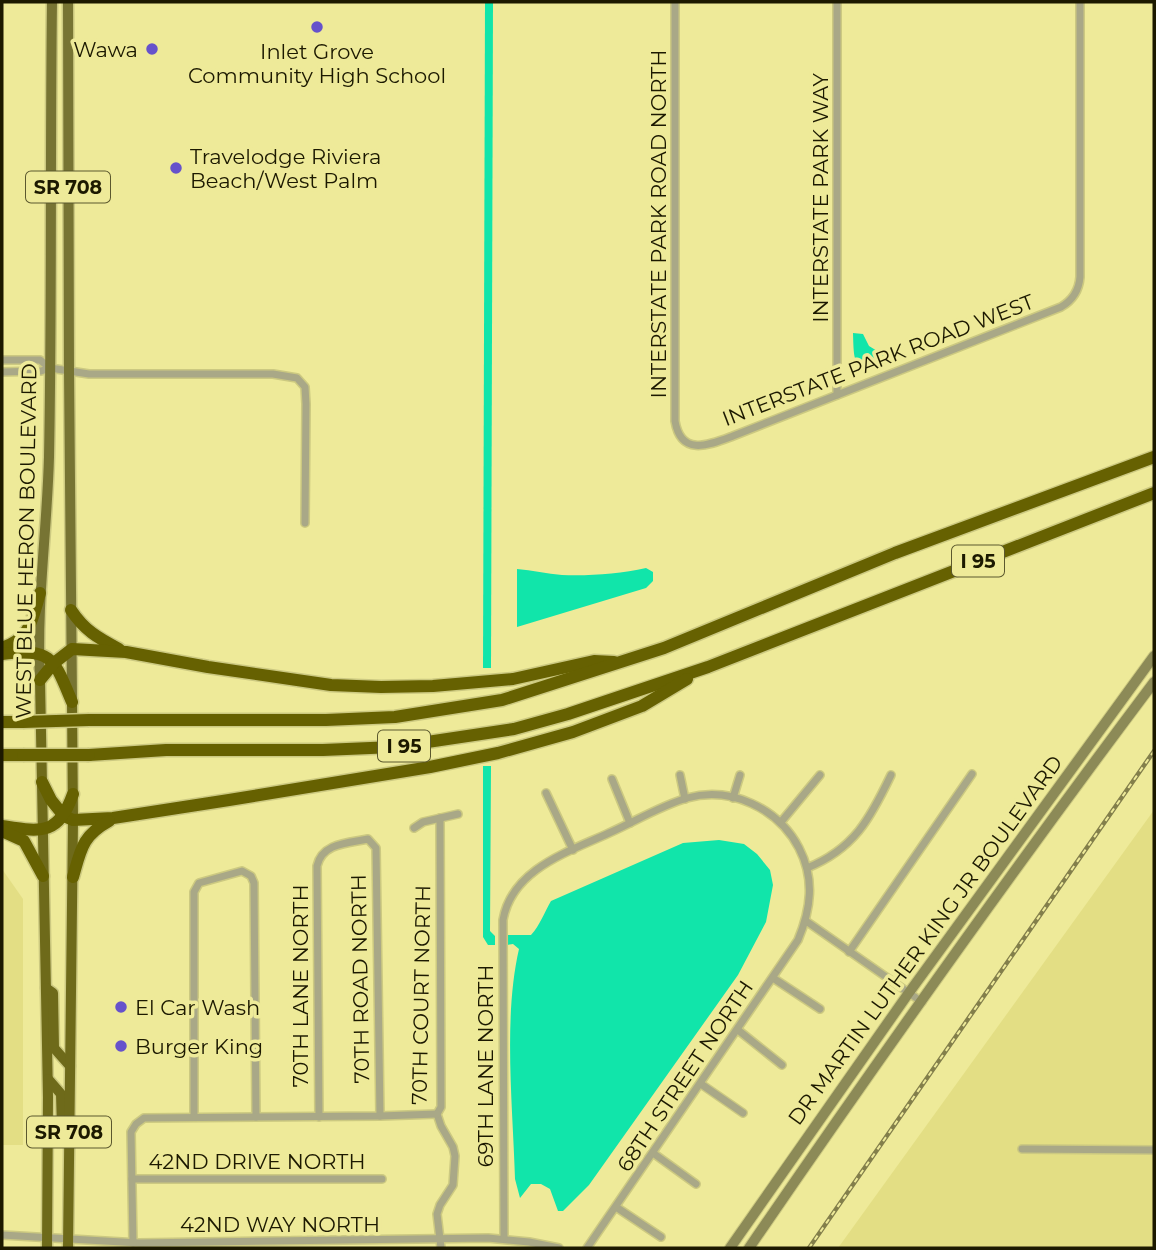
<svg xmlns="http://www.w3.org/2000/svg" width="1156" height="1250" font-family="Montserrat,sans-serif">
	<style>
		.built { fill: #e3de84 }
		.water { fill: #11e5aa }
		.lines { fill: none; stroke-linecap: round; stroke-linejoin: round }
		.minor-casing { stroke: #ccc981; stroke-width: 10 }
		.secondary-casing { stroke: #ccc981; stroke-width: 12 }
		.primary-casing { stroke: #ccc981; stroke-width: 13 }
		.trunk-casing { stroke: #ccc981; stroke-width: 13 }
		.motorway-casing { stroke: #ccc981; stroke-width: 15 }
		.minor { stroke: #a9a887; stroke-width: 7 }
		.secondary { stroke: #8c8a57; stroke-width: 10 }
		.primary { stroke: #777433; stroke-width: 10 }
		.trunk { stroke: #6e6a1a; stroke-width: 10 }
		.motorway { stroke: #666101; stroke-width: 12 }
		.rail-casing { stroke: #837f4b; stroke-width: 4.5 }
		.rail { stroke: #eeea99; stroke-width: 2; stroke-dasharray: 5; stroke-linecap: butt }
		.motorway-bridge-casing { stroke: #ccc981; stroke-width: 15; stroke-linecap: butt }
		.motorway-bridge { stroke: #666101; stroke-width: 12 }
		.poi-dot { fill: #6652cb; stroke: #eeea99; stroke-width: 2.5 }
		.labels { text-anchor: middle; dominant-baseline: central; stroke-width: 7; stroke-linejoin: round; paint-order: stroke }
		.shield { fill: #eeea99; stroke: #5b582e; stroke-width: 2 }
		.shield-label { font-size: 19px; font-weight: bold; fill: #1c1900 }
		.poi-label { font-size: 21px; fill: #1c1900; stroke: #eeea99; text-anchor: start }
		.street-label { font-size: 21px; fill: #1c1900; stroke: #eeea99 }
	</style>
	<rect width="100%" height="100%" fill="#eeea99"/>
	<g class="built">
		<path d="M1154 810V1248H838Z"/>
		<path d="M2 869 23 899V1145H2Z"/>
	</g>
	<g class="water">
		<path d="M485 2H493L491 668H483Z"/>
		<path d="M853 333 863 334 869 346 887 357C854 371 854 368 853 333Z"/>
		<path d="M646 568 653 572V581L646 588 517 627V569C532 570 547 574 562 575 589 576 620 574 646 568Z"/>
		<path d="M483 766H491L490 931 495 936V945H488L483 937Z"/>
		<path d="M719 840 744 844 757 854 770 870 773 885 766 922 738 975 589 1185 563 1211H558L550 1189 541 1184H531L520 1198 515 1179C513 1108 503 1018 519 949L513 944 507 945 508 935H531C540 925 544 913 551 901L683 843Z"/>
	</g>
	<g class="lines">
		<g class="minor-casing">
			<g id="minor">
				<path d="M675 2V421C681 457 709 445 733 436L1061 307C1073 300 1079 290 1080 277V2"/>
				<path d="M2 360H40L50 368"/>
				<path d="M2 372 41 371 50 368 89 374H273L297 378 305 387 306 404 305 523"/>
				<path d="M837 395V2"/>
				<path d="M680 775 685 799"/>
				<path d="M612 779 630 823"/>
				<path d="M546 793 573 850"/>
				<path d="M733 798 740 775"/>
				<path d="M440 818 441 1107 437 1114 441 1126 453 1147 455 1156 453 1185 440 1205 437 1214 441 1248"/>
				<path d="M781 822 820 775"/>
				<path d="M414 828 423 822 458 814"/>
				<path d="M807 868C854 849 870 819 891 775"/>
				<path d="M806 921 922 1002"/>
				<path d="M849 952 972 774"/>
				<path d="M773 978 820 1009"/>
				<path d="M738 1030 782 1065"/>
				<path d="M701 1084 743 1113"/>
				<path d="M194 1117V892L199 883 242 871 251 876 254 883 256 1117"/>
				<path d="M319 1117 317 866C322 843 348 843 368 839L376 848 380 1116"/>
				<path d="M1022 1149 1154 1150"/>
				<path d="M653 1153 696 1184"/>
				<path d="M132 1179H382"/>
				<path d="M616 1207 661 1237"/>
				<path d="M2 1235 139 1243 488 1238 529 1242 559 1248"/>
				<path d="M504 1239 503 920C512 869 568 852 609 833 634 822 660 806 687 798 731 786 778 808 799 848 815 879 811 909 798 940L587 1248"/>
				<path d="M133 1243 131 1132 136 1124 144 1118 380 1116 437 1114"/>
			</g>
		</g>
		<g class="secondary-casing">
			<g id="secondary">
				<path d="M730 1248 908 994 1154 656"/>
				<path d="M749 1248C880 1057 1015 867 1154 682"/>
			</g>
		</g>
		<g class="primary-casing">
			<g id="primary">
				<path d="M68 2 69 371 72 699"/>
				<path d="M40 680C36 605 47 532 49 457 52 306 50 154 52 2"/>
			</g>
		</g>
		<g class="trunk-casing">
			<g id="trunk">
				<path d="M40 680 48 1097 47 1248"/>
				<path d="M46 988 53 993 54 1048 70 1066"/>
				<path d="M48 1079 61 1094 62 1128"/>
				<path d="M68 1248 73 820 72 702"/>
			</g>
		</g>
		<g class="motorway-casing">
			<g id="motorway">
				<path d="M71 610C84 630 98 638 119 649"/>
				<path d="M2 648C31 638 32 620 40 593"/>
				<path d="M2 654C53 648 54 659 72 702"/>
				<path d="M40 680 54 663 72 649 126 652 208 667 331 685 381 687 433 686 513 679 594 661 614 662"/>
				<path d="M89 720H326L395 717 502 700 664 648 895 553 1154 457"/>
				<path d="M2 722H23"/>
				<path d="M2 755H23"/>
				<path d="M89 755 166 750H323L394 747 514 729 568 714 708 667 1154 493"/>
				<path d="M42 782 51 800 64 816 73 820 113 818 229 800 430 767 498 753 573 732 642 706 687 679"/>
				<path d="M2 826C41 832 58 836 73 794"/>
				<path d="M2 831 24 841 43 876"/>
				<path d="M73 877C81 849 82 836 109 821"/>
			</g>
		</g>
		<use href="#minor" class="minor"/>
		<use href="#secondary" class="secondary"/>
		<use href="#primary" class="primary"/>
		<use href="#trunk" class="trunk"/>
		<use href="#motorway" class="motorway"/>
		<g class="rail-casing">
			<path id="rail" d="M809 1248 1154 751"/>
		</g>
		<use href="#rail" class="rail"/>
		<g class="motorway-bridge-casing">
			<g id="motorway-bridge">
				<path d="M23 722 89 720"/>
				<path d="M23 755H89"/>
			</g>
		</g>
		<use href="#motorway-bridge" class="motorway-bridge"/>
	</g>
	<g class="poi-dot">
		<circle cx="317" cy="27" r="7"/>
		<circle cx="152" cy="49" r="7"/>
		<circle cx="176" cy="168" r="7"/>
		<circle cx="121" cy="1007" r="7"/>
		<circle cx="121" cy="1046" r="7"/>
	</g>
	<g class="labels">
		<g class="shield">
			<rect x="26" y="171.5" width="84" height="31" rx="5"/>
			<rect x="952" y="545.5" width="52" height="31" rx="5"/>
			<rect x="378" y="730.5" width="52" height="31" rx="5"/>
			<rect x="27" y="1116.5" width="84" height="31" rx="5"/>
		</g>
		<g class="shield-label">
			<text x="68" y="187">SR 708</text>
			<text x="978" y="561">I 95</text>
			<text x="404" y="746">I 95</text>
			<text x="69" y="1132">SR 708</text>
		</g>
		<g class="poi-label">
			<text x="138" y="49" text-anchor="end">Wawa</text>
			<text x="317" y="51" text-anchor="middle">Inlet Grove<tspan x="317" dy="24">Community High School</tspan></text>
			<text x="190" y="156">Travelodge Riviera<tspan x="190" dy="24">Beach/West Palm</tspan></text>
			<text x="135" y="1007">El Car Wash</text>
			<text x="135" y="1046">Burger King</text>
		</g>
		<g class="street-label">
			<text transform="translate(820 198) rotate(-90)">INTERSTATE PARK WAY</text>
			<text transform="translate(658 224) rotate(-90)">INTERSTATE PARK ROAD NORTH</text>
			<text transform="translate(878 360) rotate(-21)">INTERSTATE PARK ROAD WEST</text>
			<text transform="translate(26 541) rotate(-89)">WEST BLUE HERON BOULEVARD</text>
			<text transform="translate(925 940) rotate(-54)">DR MARTIN LUTHER KING JR BOULEVARD</text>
			<text transform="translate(360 979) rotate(-91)">70TH ROAD NORTH</text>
			<text transform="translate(300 986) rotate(-90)">70TH LANE NORTH</text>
			<text transform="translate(421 995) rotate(-89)">70TH COURT NORTH</text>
			<text transform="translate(485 1066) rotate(-90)">69TH LANE NORTH</text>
			<text transform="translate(685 1076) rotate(-56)">68TH STREET NORTH</text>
			<text x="257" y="1161">42ND DRIVE NORTH</text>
			<text x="280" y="1224">42ND WAY NORTH</text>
		</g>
	</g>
	<rect width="1156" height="1250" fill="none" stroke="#1c1900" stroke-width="7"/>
</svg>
